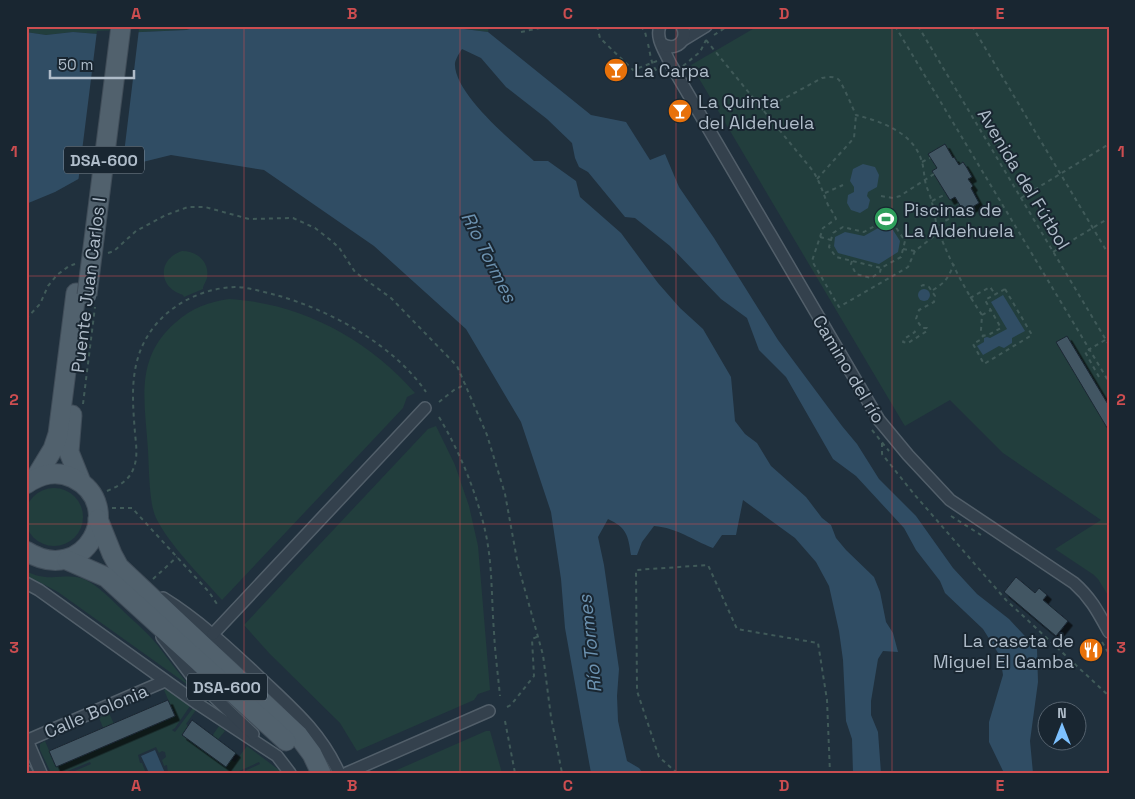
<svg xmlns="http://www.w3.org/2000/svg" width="1135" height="799" font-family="'Space Grotesk',sans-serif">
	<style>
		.green { fill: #223e3d }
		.water { fill: #304d64 }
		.pier { fill: #20303d }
		.building { fill: #435664; stroke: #1b2833; filter: url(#shadow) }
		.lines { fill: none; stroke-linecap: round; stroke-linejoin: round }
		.street-casing { stroke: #525f6a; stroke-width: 14 }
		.primary-casing { stroke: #404d59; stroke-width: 21 }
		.path { stroke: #405a59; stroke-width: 2; stroke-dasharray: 4 4; stroke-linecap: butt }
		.street { stroke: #34414d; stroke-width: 11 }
		.primary { stroke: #51616d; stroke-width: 19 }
		.primary-bridge-casing { stroke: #404d59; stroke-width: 21; stroke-linecap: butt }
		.primary-bridge { stroke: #51616d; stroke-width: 19 }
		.grid { fill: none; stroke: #cc4d50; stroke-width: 1; stroke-opacity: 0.55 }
		.labels { text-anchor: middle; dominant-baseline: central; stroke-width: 4; stroke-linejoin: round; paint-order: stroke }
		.shield { fill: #192631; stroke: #828f9b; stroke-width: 1 }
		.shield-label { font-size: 16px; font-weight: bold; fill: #afbcc9 }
		.poi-label { font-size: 18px; fill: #afbcc9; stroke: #192631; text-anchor: start }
		.street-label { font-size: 18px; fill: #afbcc9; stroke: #192631 }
		.water-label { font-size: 19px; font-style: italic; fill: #6c92b0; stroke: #192631 }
		.neatline { fill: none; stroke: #cc4d50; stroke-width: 2 }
		.grid-label { font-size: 16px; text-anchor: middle; font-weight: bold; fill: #cc4d50 }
	</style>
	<defs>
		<filter id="shadow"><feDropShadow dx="4.5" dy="4.5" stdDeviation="0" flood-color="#0009"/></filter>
	</defs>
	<rect width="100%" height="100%" fill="#20303d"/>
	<g class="green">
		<path d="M26 26H201L186 30 98 34 73 32 46 35 26 32Z"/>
		<path d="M440 26H489L488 32Z"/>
		<path d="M758 26H1109V597L1098 579 1094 575 1055 549 1101 520 1003 453 950 400 905 426 903 423 691 65Z"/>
		<path d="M182 251C197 251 210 262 207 278 206 282 203 285 203 289L184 297 183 295C158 288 157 259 182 251Z"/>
		<path d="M229 299C301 303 368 339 415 393L407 397 403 408 222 600C201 576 170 546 156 518 149 503 149 467 148 450 145 402 134 359 175 323 192 308 208 302 229 299Z"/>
		<path d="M436 426 455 465 469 506 478 546 490 690 478 694 474 700 357 751 340 723 269 653 244 625 428 429Z"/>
		<circle cx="54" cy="517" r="29"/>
		<path d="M26 571C49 584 68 571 86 580 99 587 109 597 119 607 133 621 150 634 162 651 172 664 179 674 191 687L58 592 26 575Z"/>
		<path d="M166 689 190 706 175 728 172 730 175 732 193 708 196 710 186 724 188 726 182 735 198 746 208 742 219 726 225 731 215 743 217 745 210 755 226 767 231 760 235 762 247 746 283 773H274L273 771 269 773H240L260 764 259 762 235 773H168L167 765 164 766 162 760 166 757 165 752 162 751 159 753 156 747 138 755 140 763H142L146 773H70L91 764 90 762 68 771 69 773H51L40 750V744L45 741 56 767 110 744 99 718 109 713 121 739 175 716 164 690Z"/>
		<path d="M486 731H490L502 773H390Z"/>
	</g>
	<g class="water">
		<path d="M201 26H440L488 32 591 115 626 122 650 160 665 154 679 187 714 238 778 340 842 426 857 444 879 479 916 516 953 568 977 594 1009 619 1037 649 1038 682 1030 741 1033 773H1004L989 742V722L1003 675 1000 656 983 629 945 593 940 581 916 550 904 528 856 476 833 459 786 377 759 350 747 318 721 299 670 246 635 218 625 217 588 172 579 167 575 158 572 143 547 119 506 87 481 58 462 49C460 52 456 58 455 63 453 93 513 142 534 161H548L576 181 580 197 621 233 658 283 680 308 703 329 731 377 735 421 745 434 757 443 771 466 806 497 822 518 831 525 836 538 846 550 874 577 880 592 886 622 893 633 898 652 883 651 878 659 871 701V715L878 732 881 773H853L852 739 846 721 843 660 839 631 829 586 816 562 795 538 743 500 736 535H722L713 548C692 540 678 528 654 526L642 542 637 555H631C628 535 627 528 608 519L598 537 604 565 619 669 617 696 618 721 627 761 639 768 643 773H591L565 628 561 579 551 512 521 422 466 329 374 246 264 170 171 155 82 177 55 192 26 204V32L46 35 73 32 98 34 186 30Z"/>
		<path d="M863 164 875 167 879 175 877 187 868 192 867 196 870 200 868 208 860 213 851 210 847 203 848 195 854 192V187L850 181 853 169Z"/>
		<path d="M880 227 893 230 900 241 898 252 879 264 838 253 834 246 835 237 845 232 864 236Z"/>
		<circle cx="924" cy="295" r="6"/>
		<path d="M1003 295 1025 331 1012 338V343L1004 348 999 346 983 355 977 346 984 342V338L987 337 990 338 1007 329 991 302Z"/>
		<path d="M155 750 165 773H149L141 756Z"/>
	</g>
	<path class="pier" d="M139 29 122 170 83 180 78 183 97 31Z"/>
	<g class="building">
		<path d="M945 144 953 158 954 157 959 165 963 162 967 168 972 177 968 179 973 186 971 188 979 203 964 212 955 197 950 200 932 171 937 168 928 154Z"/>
		<path d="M1067 336 1109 406V431L1056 342Z"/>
		<path d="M1016 577 1035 593 1039 588 1047 595 1043 600 1068 621 1056 636 1004 592Z"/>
		<path d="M168 700 175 716 56 767 49 751Z"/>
		<path d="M192 720 236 753 226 767 182 735Z"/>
	</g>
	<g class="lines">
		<g class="street-casing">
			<g id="street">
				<path d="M660 26C655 38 665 51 670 63L879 420 908 455 950 500 1074 583C1091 598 1098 612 1109 632"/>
				<path d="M683 40 706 26"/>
				<path d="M662 44C675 52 689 41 682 26"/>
				<path d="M26 583 39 590 198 704 277 756 290 773"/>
				<path d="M163 598C197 619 226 646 255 673 289 706 319 729 339 773"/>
				<path d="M213 634 425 408"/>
				<path d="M162 637 191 675 253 734"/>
				<path d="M26 738 41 773"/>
				<path d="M26 741 165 681"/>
				<path d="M26 771 27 773"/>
				<path d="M347 773 489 711"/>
			</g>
		</g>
		<g class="primary-casing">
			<g id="primary">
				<path d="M72 415 69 452 81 482"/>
				<path d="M36 477 53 449 58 434 76 293"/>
				<path d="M26 484C41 474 56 470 73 478 128 505 85 588 26 551"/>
				<path d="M98 519 112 554 119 567 298 735 312 754 321 773"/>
				<path d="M67 560 106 577 286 741"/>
			</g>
		</g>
		<g class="path">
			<path d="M597 26 600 38 633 70 657 61"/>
			<path d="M641 26 645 32 647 40"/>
			<path d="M895 26 1109 382"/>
			<path d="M918 26 1109 345"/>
			<path d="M972 26 1109 255"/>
			<path d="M521 32 540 28 542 26"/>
			<path d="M714 35 728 26"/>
			<path d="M706 40 763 110"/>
			<path d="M648 44C651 56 651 71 664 76"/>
			<path d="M683 66 700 52 706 40"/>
			<path d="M922 162 930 158"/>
			<path d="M817 179 854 138 856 115"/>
			<path d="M825 193 843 185"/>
			<path d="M881 196 893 198 900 196 934 174"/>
			<path d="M1021 198 1109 144"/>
			<path d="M932 201 946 194"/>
			<path d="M882 222 895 226 905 241 901 257 881 268 836 257 829 247 833 233 843 227 864 232Z"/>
			<path d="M820 237 831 240"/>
			<path d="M903 249 915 251 933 237 937 228 943 222 962 212"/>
			<path d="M915 251 908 267 839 307 812 261 823 228 836 219C834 214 831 210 828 205 823 193 820 182 813 171L763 110 822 78C827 77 833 76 838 79 842 82 853 109 856 115 883 122 914 133 922 162 924 169 924 177 926 185 928 191 931 197 932 203 935 212 935 221 938 229 947 256 966 292 982 315L981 330 983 336"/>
			<path d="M1053 252 1109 218"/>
			<path d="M108 253 114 251 136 231 166 215 188 207H205L249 219 293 218 315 228 333 242 340 249 355 272 391 298 457 366 487 435 505 494 518 565 543 655 551 717 562 773"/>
			<path d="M852 261 851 264 856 274 871 278 880 272 881 268"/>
			<path d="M1005 289 1032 335 984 364 973 344 980 340 983 336 990 334 1001 328 985 300Z"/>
			<path d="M933 290C946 282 948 278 954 264"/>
			<path d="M970 298 990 287 995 294"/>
			<path d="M982 315 991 310"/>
			<path d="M26 319 40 304 48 286 57 275 69 266 75 264"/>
			<path d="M914 331 915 332 904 339 903 342 908 343 927 331V328H922L916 319 919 310 934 302 935 296 929 287 923 285 918 288"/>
			<path d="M1099 377 1085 352 1105 340"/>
			<path d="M439 402 454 390 466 384"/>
			<path d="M83 404 95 307"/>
			<path d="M439 417C459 451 473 484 483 522 493 559 491 594 494 632 495 653 498 675 500 696"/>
			<path d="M872 430 889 451"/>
			<path d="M882 443V454L914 494 1006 600 1109 696"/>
			<path d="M107 491C119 486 130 480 134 467 138 456 136 444 135 433 132 395 129 360 153 328 172 303 204 288 235 287 248 287 263 292 276 295 330 310 394 345 426 392"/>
			<path d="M112 508H132L209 592 219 607"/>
			<path d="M951 516 981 535"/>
			<path d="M153 579 177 557"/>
			<path d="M1102 642 1109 654"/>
			<path d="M507 707 511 705 534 676 532 639 539 636"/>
			<path d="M505 721 515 773"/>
			<path d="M677 773 659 757 637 691 636 570 708 565 737 629 818 643 827 700 830 773"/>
		</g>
		<use href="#street" class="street"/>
		<use href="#primary" class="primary"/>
		<g class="primary-bridge-casing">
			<path id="primary-bridge" d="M87 295 121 26"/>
		</g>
		<use href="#primary-bridge" class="primary-bridge"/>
	</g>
	<path class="grid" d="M244 26V773M460 26V773M676 26V773M892 26V773M26 276H1109M26 524H1109"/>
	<defs>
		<g id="bar-disc" transform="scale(1.25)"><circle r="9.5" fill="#e8710a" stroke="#192631"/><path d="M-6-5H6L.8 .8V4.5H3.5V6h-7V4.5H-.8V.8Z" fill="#fff"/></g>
		<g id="stadium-disc" transform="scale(1.25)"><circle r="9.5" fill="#2e9e5b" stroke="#192631"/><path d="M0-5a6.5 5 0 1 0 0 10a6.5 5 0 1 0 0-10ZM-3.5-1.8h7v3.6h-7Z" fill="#fff"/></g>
		<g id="restaurant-disc" transform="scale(1.25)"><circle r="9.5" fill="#e8710a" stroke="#192631"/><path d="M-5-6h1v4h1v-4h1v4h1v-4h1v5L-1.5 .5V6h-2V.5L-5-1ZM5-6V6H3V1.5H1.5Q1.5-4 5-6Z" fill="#fff"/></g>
	</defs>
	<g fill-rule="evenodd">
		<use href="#bar-disc" x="616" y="70"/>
		<use href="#bar-disc" x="680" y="111"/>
		<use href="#stadium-disc" x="886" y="219"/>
		<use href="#restaurant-disc" x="1091" y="650"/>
	</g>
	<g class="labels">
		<g class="shield">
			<rect x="64" y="146.5" width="80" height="27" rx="4"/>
			<rect x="187" y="673.5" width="80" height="27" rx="4"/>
		</g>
		<g class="shield-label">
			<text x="104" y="160">DSA-600</text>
			<text x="227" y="687">DSA-600</text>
		</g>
		<g class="poi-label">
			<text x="634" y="70">La Carpa</text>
			<text x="698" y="101">La Quinta<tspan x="698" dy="21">del Aldehuela</tspan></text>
			<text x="904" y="209">Piscinas de<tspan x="904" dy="21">La Aldehuela</tspan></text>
			<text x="1074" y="640" text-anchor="end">La caseta de<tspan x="1074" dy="21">Miguel El Gamba</tspan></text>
		</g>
		<g class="street-label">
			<text transform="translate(1024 179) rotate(59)">Avenida del Fútbol</text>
			<text transform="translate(88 285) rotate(-83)">Puente Juan Carlos I</text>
			<text transform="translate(849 369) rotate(59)">Camino del río</text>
			<text transform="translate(96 711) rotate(-23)">Calle Bolonia</text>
		</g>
		<g class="water-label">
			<text transform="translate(489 257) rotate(63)">Río Tormes</text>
			<text transform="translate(590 644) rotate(-96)">Río Tormes</text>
		</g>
	</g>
	<rect width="1135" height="799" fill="none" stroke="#192631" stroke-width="55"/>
	<g transform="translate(1062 726)"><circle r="24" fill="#192631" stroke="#55626e"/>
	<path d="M0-4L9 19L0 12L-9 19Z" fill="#7dc1ff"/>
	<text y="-8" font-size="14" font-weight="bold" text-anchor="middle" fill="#afbcc9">N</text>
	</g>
	<path d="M50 70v8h84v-8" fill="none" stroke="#afbcc9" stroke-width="2.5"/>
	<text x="58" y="70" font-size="15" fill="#afbcc9" stroke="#192631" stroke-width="4" paint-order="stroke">50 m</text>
	<rect x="28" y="28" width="1080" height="744" class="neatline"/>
	<g class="grid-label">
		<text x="136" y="19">A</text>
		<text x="352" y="19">B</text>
		<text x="568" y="19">C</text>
		<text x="784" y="19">D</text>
		<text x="1000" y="19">E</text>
		<text x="14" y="157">1</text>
		<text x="1121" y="157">1</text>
		<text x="14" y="405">2</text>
		<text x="1121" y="405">2</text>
		<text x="14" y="653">3</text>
		<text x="1121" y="653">3</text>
		<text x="136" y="791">A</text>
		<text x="352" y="791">B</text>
		<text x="568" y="791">C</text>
		<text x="784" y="791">D</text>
		<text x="1000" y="791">E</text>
	</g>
</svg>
